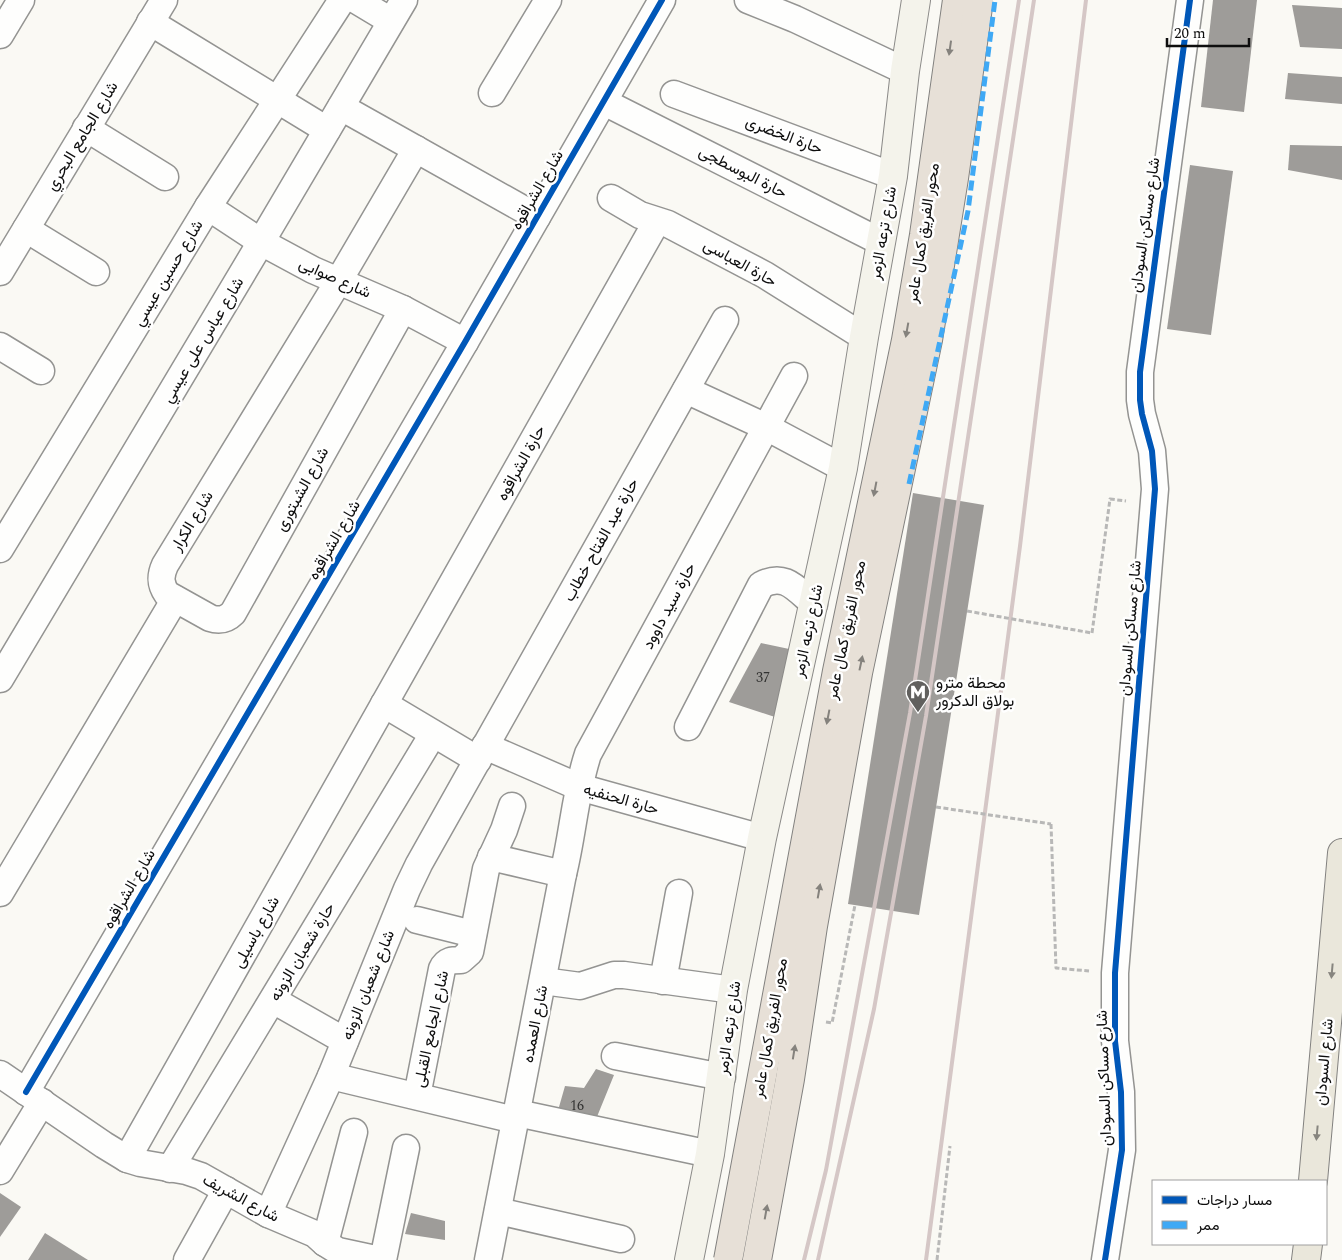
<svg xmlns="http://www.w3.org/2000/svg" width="1342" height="1260" font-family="Spectral,Vazirmatn,serif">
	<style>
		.building { fill: #9e9c99 }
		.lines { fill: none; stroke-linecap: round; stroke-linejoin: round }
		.street-casing { stroke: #949492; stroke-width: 29 }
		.secondary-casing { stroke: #8b8a88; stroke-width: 30 }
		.primary-casing { stroke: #82817f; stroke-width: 30 }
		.path { stroke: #b8b8b7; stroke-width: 3; stroke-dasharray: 5 2.5; stroke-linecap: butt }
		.street { stroke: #fefefd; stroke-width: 26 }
		.secondary { stroke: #f4f3eb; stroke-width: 28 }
		.primary { stroke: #eae7db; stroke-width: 28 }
		.rail { stroke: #d5c7c6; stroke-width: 4 }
		.highway-bridge-casing { stroke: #82817f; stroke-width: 30; stroke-linecap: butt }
		.path-bridge { stroke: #b8b8b7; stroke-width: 3; stroke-dasharray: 5 2.5; stroke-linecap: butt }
		.highway-bridge { stroke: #e7e0d7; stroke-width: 28 }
		.quiet { stroke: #3fa9f5; stroke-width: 5; stroke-dasharray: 10 5; stroke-linecap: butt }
		.cycleway-casing { stroke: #fff; stroke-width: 9 }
		.cycleway { stroke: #0057b8; stroke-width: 6 }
		.oneway { fill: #85827d }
		.oneway2 { fill: #87857f }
		.labels { text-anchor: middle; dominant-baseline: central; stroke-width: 5; stroke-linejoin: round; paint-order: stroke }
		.number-label { font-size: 14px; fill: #323231 }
		.street-label { font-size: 16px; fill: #0e0e0e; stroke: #fff }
		.poi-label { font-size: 16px; fill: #0e0e0e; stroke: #fff; text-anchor: start }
	</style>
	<rect width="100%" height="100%" fill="#faf9f4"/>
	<g class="building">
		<path d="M1213 0H1257L1244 112 1201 107Z"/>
		<path d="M1292 5 1342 8V49L1300 47Z"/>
		<path d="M1288 73 1342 77V104L1285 99Z"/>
		<path d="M1290 145 1342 146V180L1288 170Z"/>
		<path d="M1190 165 1233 171 1211 335 1167 329Z"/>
		<path d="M913 493 984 505 919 915 848 904Z"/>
		<path d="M761 643 794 650 781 719 729 702Z"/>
		<path d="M596 1069 614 1075 592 1129 555 1121 565 1086 584 1088Z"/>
		<path d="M0 1193 21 1207 0 1237Z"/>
		<path d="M411 1213 445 1221V1240L405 1234Z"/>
		<path d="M45 1233 88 1260H28Z"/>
	</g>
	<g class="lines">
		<g class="street-casing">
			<g id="street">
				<path d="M356 0 391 21"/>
				<path d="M748 0 795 19 905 71"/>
				<path d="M150 22 327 130"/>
				<path d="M0 35 21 0"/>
				<path d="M492 93 548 0"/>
				<path d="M674 94 893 176"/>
				<path d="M604 102 881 242"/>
				<path d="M341 107 537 217"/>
				<path d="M86 128 165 177"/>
				<path d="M611 198 640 215 668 224 765 275 864 337"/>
				<path d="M208 207 261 242 313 270 403 309 465 342"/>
				<path d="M26 229 96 272"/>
				<path d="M0 272 164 0"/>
				<path d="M403 309 233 613C226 620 219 621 210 618L167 594C160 584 160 576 165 565L338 282 416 149"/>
				<path d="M0 346 41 371"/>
				<path d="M686 390 766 427 843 468"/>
				<path d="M0 549 208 207 342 0"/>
				<path d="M0 679 261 242 404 0"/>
				<path d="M384 704 478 760"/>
				<path d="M688 727 761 585C785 572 796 589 814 604"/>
				<path d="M485 746 579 787 762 838"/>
				<path d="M491 857 563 874"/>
				<path d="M0 893 175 599"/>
				<path d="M417 920 473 934"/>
				<path d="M543 981 580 986 614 975H624L733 990"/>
				<path d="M663 981 679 893"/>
				<path d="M273 1000 345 1041"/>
				<path d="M615 1056 722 1077"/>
				<path d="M0 1074 104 1145 127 1159 140 1163 186 1171 201 1176 268 1214 315 1234 325 1243 338 1251 380 1260"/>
				<path d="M331 1076 515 1120"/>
				<path d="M26 1092 465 342 662 0"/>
				<path d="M417 1096 442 969C446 960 453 960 461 960L470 952 486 869 504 830 512 806"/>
				<path d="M517 1113 710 1154"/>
				<path d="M127 1159 657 221"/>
				<path d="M170 1169 433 734"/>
				<path d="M0 1171 42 1102"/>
				<path d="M498 1211 621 1239"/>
				<path d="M268 1214 331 1076 407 889 419 864 725 320"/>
				<path d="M325 1243 354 1132"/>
				<path d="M187 1260 226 1190"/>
				<path d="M383 1260 406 1148"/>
				<path d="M488 1260 563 874C573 834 575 793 588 754L794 376"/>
				<path d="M1105 1260 1122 1150 1121 1092 1115 1041V973L1155 489 1152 451 1142 414 1140 400V372L1190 0"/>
			</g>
		</g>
		<g class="secondary-casing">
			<path id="secondary" d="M689 1260 710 1154 733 990 762 838 843 468 864 337 893 176 905 71 916 0"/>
		</g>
		<g class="primary-casing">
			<g id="primary">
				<path d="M1313 1181 1342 853"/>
				<path d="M1306 1260 1308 1244"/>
			</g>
		</g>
		<g class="path">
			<path d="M1092 633 1110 499 1126 501"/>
			<path d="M1051 824 1056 968 1089 971"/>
			<path d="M826 1022 832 1023 855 905"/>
			<path d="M937 1260 950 1146"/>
		</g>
		<use href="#street" class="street"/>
		<use href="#secondary" class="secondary"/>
		<use href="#primary" class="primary"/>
		<g class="rail">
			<path d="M804 1260 826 1170 910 713 1019 0"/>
			<path d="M818 1260 874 1009 926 716 1034 0"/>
			<path d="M926 1260 1020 546 1086 0"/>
		</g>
		<g class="highway-bridge-casing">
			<g id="highway-bridge">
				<path d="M728 1260 837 671 906 340 924 235 957 0"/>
				<path d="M757 1260 790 1079 813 926 858 673 928 340 954 178 979 0"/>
			</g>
		</g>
		<g class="path-bridge">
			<path d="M967 611 1092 633"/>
			<path d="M936 807 1051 824"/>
		</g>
		<use href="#highway-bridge" class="highway-bridge"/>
		<path class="quiet" d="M909 484 968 211 995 0"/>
		<g class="cycleway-casing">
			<g id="cycleway">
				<path d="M26 1092 465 342 662 0"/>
				<path d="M1105 1260 1122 1150 1121 1092 1115 1041V973L1155 489 1152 451 1142 414 1140 400V372L1190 0"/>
			</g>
		</g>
		<use href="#cycleway" class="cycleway"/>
	</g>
	<defs><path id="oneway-solid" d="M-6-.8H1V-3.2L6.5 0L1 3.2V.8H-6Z" transform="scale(1.25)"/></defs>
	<g class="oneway">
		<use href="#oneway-solid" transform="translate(950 48) rotate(98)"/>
		<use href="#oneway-solid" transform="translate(907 330) rotate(100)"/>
		<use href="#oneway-solid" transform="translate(875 489) rotate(101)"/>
		<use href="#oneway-solid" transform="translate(861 663) rotate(-78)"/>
		<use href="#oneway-solid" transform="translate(828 717) rotate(101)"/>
		<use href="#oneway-solid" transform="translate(819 891) rotate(-80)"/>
		<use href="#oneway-solid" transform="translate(794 1052) rotate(-81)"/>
		<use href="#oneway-solid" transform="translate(766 1212) rotate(-80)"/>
	</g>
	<g class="oneway2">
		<use href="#oneway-solid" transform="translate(1332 971) rotate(95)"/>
		<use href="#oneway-solid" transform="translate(1317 1133) rotate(95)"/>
	</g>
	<defs>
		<g id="metro-pin" transform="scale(1.25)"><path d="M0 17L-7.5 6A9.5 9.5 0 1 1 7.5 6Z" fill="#61605e" stroke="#fff"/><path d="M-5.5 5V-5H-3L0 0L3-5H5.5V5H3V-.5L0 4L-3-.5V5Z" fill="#fff"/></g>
	</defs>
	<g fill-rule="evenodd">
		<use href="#metro-pin" x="918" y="692"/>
	</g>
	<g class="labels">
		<g class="number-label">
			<text x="763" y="677">37</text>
			<text x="577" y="1105">16</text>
		</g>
		<g class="street-label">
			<text transform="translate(784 135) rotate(21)">حارة الخضرى</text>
			<text transform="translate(82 136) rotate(-59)">شارع الجامع البحري</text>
			<text transform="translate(743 172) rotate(27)">حارة البوسطجى</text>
			<text transform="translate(537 190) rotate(-60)">شارع الشراقوه</text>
			<text transform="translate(1145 225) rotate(-82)">شارع مساكن السودان</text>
			<text transform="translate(883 233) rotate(-80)">شارع ترعه الزمر</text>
			<text transform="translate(923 233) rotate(-81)">محور الفريق كمال عامر</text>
			<text transform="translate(740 263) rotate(29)">حارة العباسى</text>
			<text transform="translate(168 273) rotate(-59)">شارع حسين عيسي</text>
			<text transform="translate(335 278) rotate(24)">شارع صوابى</text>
			<text transform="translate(203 340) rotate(-59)">شارع عباس على عيسي</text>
			<text transform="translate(521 463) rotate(-61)">حارة الشراقوه</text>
			<text transform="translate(302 489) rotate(-61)">شارع الشبتورى</text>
			<text transform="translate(192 521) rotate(-59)">شارع الكرار</text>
			<text transform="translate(334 540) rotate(-60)">شارع الشراقوه</text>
			<text transform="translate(601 540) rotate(-61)">حارة عبد الفتاح خطاب</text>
			<text transform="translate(669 606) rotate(-62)">حارة سيد داوود</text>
			<text transform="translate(1130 628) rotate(-85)">شارع مساكن السودان</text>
			<text transform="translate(846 630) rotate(-78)">محور الفريق كمال عامر</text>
			<text transform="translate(808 631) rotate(-78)">شارع ترعه الزمر</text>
			<text transform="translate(621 799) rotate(16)">حارة الحنفيه</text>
			<text transform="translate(129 889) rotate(-60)">شارع الشراقوه</text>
			<text transform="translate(256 932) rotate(-61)">شارع باسيلى</text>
			<text transform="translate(302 952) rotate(-59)">حارة شعبان الزونه</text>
			<text transform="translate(368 985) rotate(-68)">شارع شعبان الزونه</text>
			<text transform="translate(535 1024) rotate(-79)">شارع العمده</text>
			<text transform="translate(729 1028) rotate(-82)">شارع ترعه الزمر</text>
			<text transform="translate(770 1028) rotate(-80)">محور الفريق كمال عامر</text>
			<text transform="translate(431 1029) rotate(-78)">شارع الجامع القبلى</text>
			<text transform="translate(1324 1062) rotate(-85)">شارع السودان</text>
			<text transform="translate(1104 1078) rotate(-92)">شارع مساكن السودان</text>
			<text transform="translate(241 1198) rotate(28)">شارع الشريف</text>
		</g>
		<g class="poi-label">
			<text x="936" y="683">محطة مترو<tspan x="936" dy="18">بولاق الدكرور</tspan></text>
		</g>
	</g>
	<rect x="1152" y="1180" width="175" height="65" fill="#ffffff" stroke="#9f9f9f"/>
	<rect x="1162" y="1196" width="25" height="8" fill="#0057b8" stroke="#9f9f9f"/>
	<text x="1197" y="1205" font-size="15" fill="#0e0e0e">مسار دراجات</text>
	<rect x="1162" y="1221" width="25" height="8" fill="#3fa9f5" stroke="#9f9f9f"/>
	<text x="1197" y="1230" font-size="15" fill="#0e0e0e">ممر</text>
	<path d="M1167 38v8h82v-8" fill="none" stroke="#0e0e0e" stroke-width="2.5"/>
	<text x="1174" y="38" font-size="15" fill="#0e0e0e" stroke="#ffffff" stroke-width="4" paint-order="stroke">20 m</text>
</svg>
